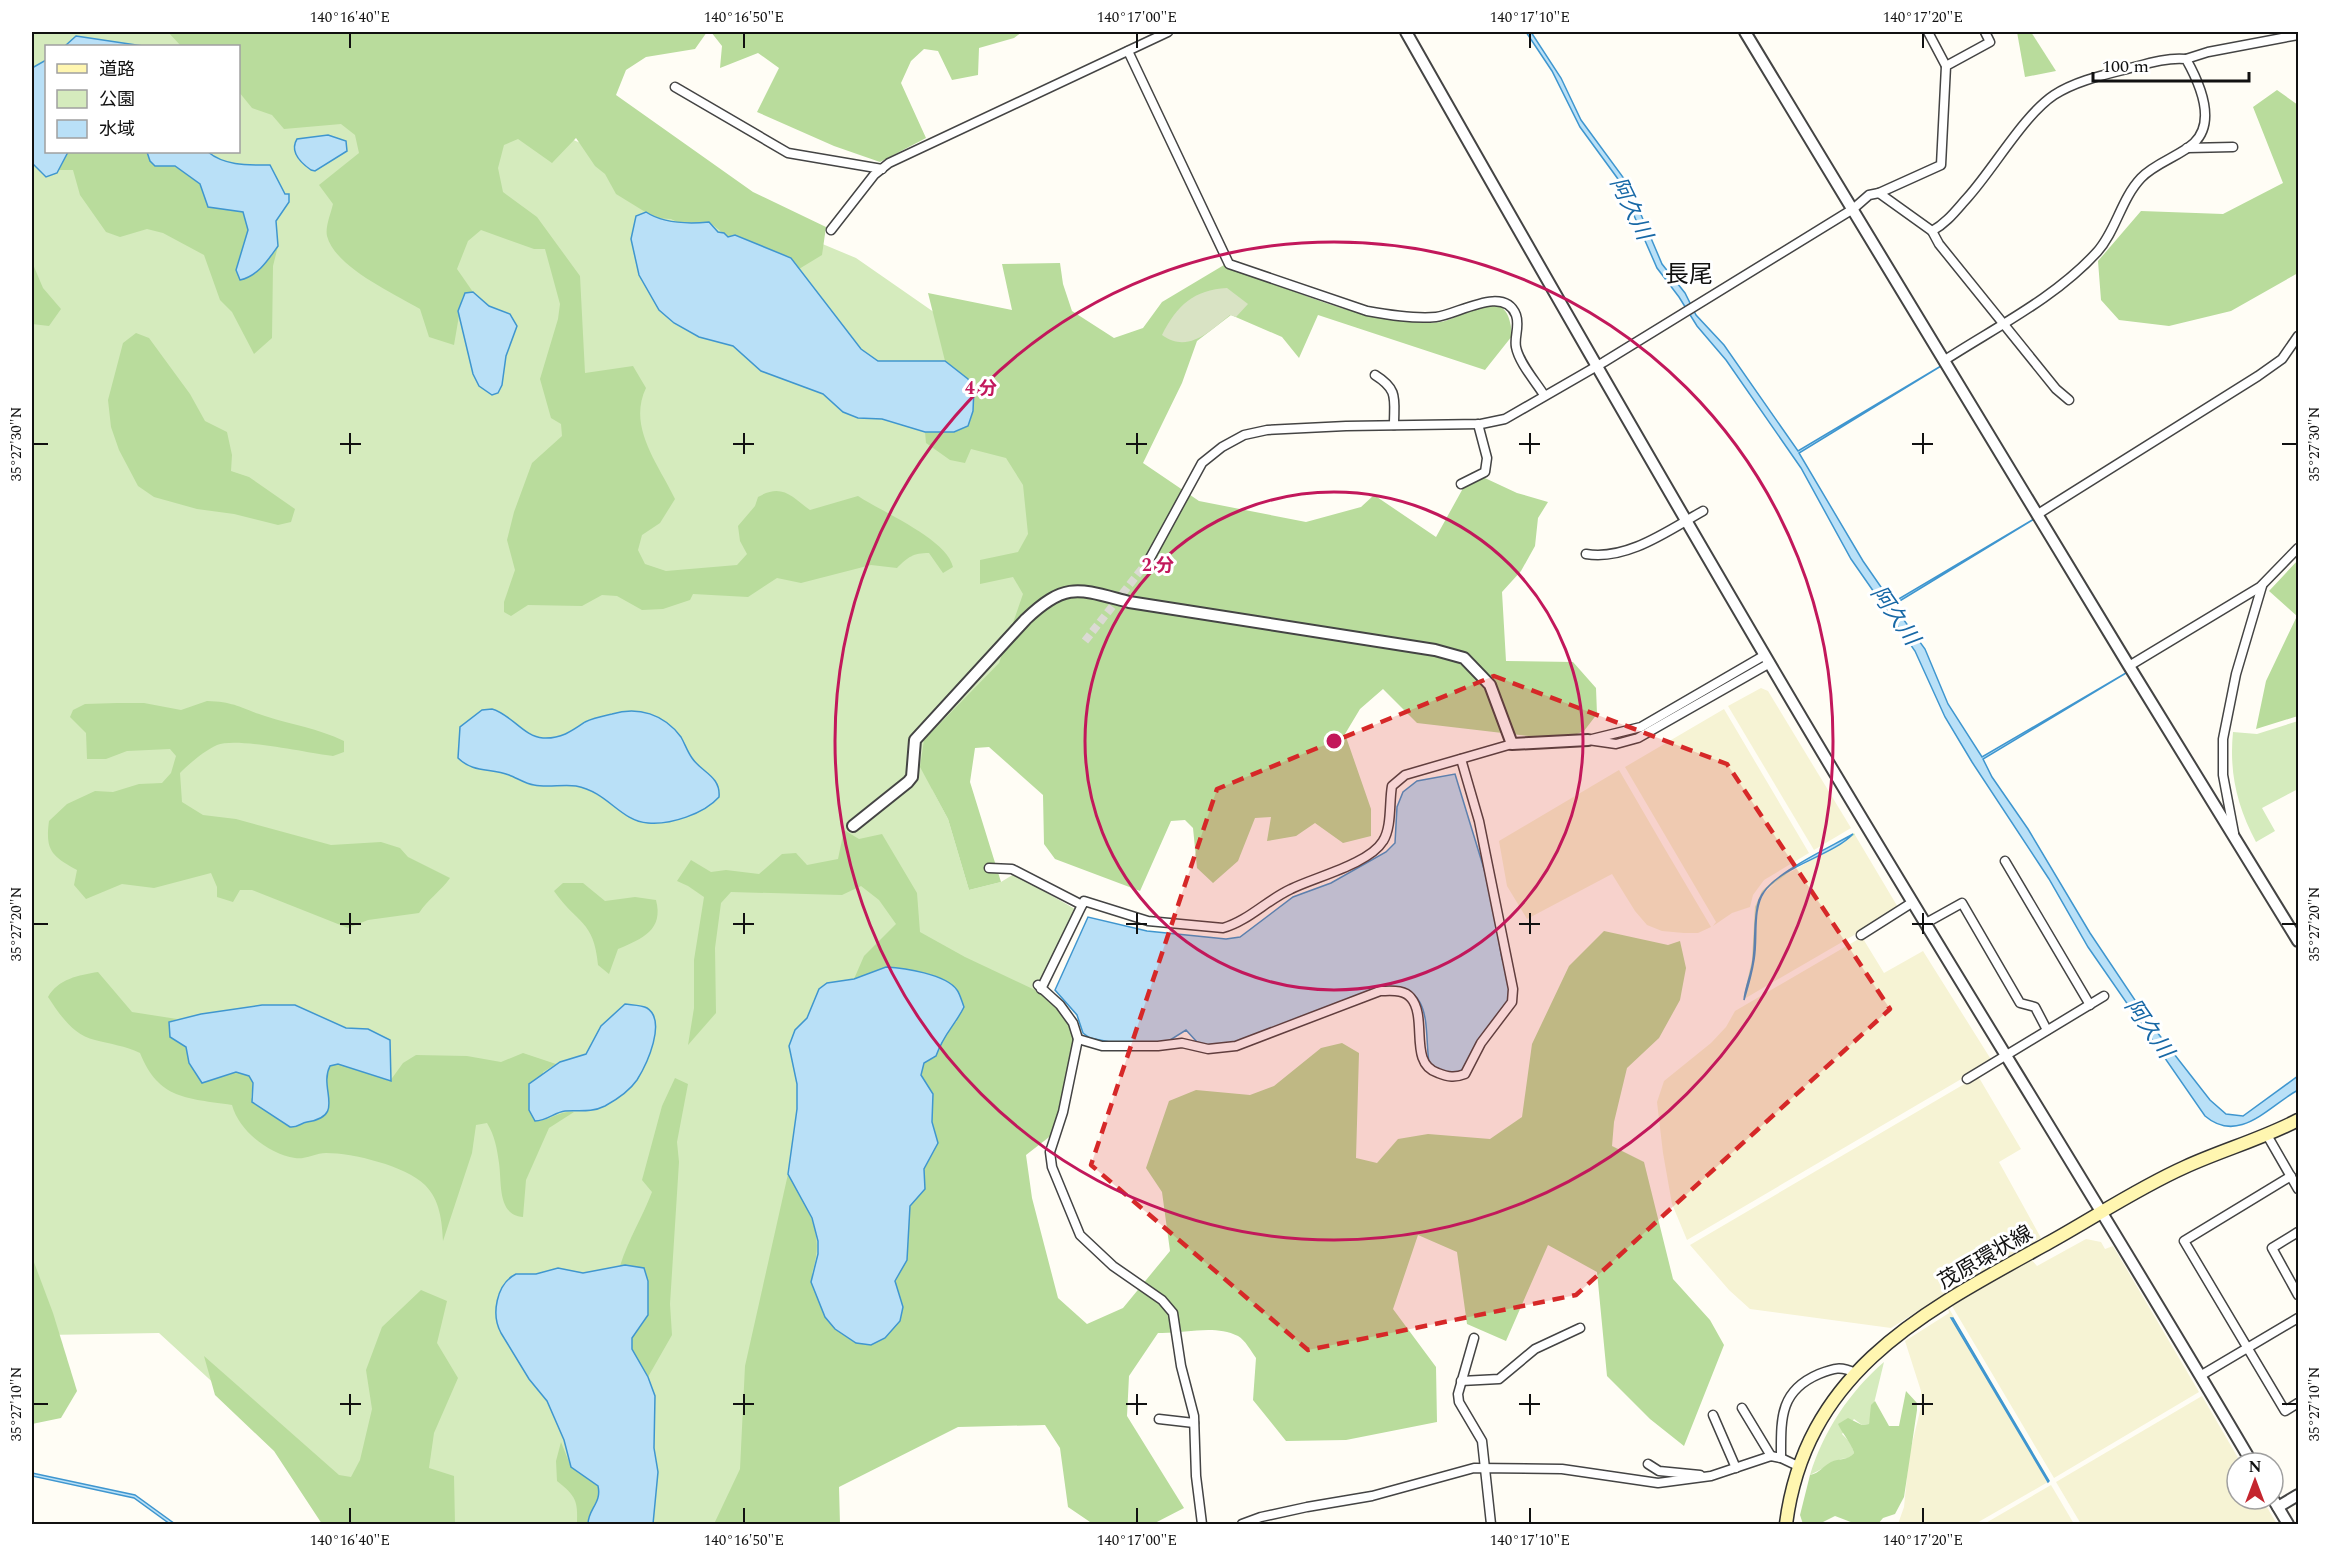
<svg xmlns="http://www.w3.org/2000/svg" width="2330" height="1556" font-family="Spectral,'Noto Sans JP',serif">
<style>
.farmland{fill:#f6f3d4}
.green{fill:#d5ebbd;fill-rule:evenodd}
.forest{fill:#b9dc9c}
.cemetery{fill:#d9e3c4}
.water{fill:#b9e0f7;stroke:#3f96cf;stroke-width:1.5}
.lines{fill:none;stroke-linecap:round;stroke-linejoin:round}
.minor-tunnel{stroke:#dbdad3;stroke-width:8;stroke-dasharray:8 4;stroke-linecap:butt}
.minor-casing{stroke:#444;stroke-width:11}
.tertiary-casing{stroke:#444;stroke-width:14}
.secondary-casing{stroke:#333;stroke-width:15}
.minor{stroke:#fff;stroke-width:8}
.tertiary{stroke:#fff;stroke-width:10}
.secondary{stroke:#fff6b0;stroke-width:12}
.marked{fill:#d62828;fill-opacity:0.2;stroke:#d62828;stroke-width:4.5;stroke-dasharray:12 8;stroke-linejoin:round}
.ticks{fill:none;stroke:#111;stroke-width:2}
.ring{fill:none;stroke:#c2185b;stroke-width:3}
.labels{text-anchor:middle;stroke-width:6;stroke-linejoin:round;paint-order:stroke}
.street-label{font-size:21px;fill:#111;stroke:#fff}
.water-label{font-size:22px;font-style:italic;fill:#1768a6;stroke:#fff}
.quarter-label{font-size:24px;fill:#111;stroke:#fff}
.centre{fill:#c2185b;stroke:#fff;stroke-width:3}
.ring-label{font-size:18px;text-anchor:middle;font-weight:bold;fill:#c2185b;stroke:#fff;stroke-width:6;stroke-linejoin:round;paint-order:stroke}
.neatline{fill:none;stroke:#111;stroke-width:2}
.ticks-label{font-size:15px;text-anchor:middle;fill:#111}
</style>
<rect width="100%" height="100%" fill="#fffdf5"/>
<g class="farmland">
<polygon points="1761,688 1768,691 1851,828 1814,850 1728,706"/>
<polygon points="1724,709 1809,853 1764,880 1753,895 1750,907 1732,913 1713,926 1716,922 1625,767"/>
<polygon points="1619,770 1662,844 1711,927 1698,933 1684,933 1662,931 1647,925 1635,911 1612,874 1527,919 1507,886 1499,841"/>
<polygon points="1855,835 1899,909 1744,999 1754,959 1758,906 1764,893 1782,877"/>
<polygon points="1862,937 1884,973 1923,951 1992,1061 1687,1240 1672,1204 1663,1153 1657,1102 1664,1081 1711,1043 1726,1027 1735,1011"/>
<polygon points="1978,1076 2021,1149 1999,1162 2041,1238 1972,1277 1891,1328 1750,1309 1729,1290 1690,1245"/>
<polygon points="2086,1239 2101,1242 2105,1249 2113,1246 2199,1392 2054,1478 1952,1306 2031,1259 2037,1266"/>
<polygon points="1948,1307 1954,1317 1952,1319 2048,1482 1975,1524 1898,1524 1904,1507 1909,1456 1921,1407 1921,1391 1905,1341 1949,1313"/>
<polygon points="2202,1396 2241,1463 2237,1463 2237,1499 2262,1499 2277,1524 2081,1524 2056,1482"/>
<polygon points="2051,1485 2074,1524 1984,1524"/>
</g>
<g class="green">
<path d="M32,32h193l291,84 340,142 131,91 70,206 -125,234 16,30 21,71 32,-8 13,-8 61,35 -40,81 -132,317 -166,217h-350l-58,-35 -170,-156 -112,2 -15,-5zM46,46h192v106h-192z"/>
<path d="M2298,721v68l-36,19 13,23 -19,11c-19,-36 -27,-69 -23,-110l24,2z"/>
<polygon points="1854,833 1855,835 1799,865 1764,891 1757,906 1753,964 1743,1000 1752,960 1755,907 1762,891 1774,880"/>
<path d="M1884,1362l-15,62 -7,1 -8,-6 -12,15 9,9 3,10 -4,5 -9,1 -31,16c13,-43 40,-84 74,-113z"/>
</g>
<g class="forest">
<path d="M168,32h539l-12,17 -49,8 -20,13 -10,25 137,97 73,35 -4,28 -23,14 -8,-11 -56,-23 -7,2 -19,-15 -28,2 -10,-5 -16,-1 -39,-24 -11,-20 -10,-8 -19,-28 -24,25 -34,-24 -14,6 -6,23 5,24 34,25 43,59 5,97 48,-7 13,22c-19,39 13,77 29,111l-15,24 -18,12 -4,15 7,14 21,7 71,-6 10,-11 -7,-13 -2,-15 17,-20 3,-9c24,-14 33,-1 52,13l48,-14c24,16 89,43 95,71l-10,6 -14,-20c-16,0 -21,4 -32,15l-26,-3 -70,18 -24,-5 -29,19 -55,-3 -3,6 -27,9 -21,1 -25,-14 -15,-1 -20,11 -54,-1 -17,11 -7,-4v-10l11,-32 -8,-30 7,-28 18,-49 30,-27 -1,-12 -10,-6 -11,-39 18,-60 2,-15 -15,-55h-11l-53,-19 -13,11 -11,28 16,23 -8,1 -3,5 -8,47 -25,-8 -9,-28c-27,-16 -85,-42 -93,-73 -2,-9 4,-23 6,-32l-14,-19 40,-32 -4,-18 -14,-11 -57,5 -12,-14 -20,-7 -13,-16 -1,-46h-57z"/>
<polygon points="711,32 1022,32 1014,38 979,48 978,75 952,80 938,51 924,49 911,61 901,83 926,138 880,162 834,146 757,112 779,68 758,53 720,68 722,46"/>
<polygon points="2017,32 2031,32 2056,71 2025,77"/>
<polygon points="2277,90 2298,105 2298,273 2231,311 2169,326 2119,320 2101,300 2098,261 2141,211 2223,214 2283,183 2253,107"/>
<polygon points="68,152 147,152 150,161 155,166 175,166 200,184 208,207 243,212 248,230 243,248 265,264 278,246 273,266 272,338 254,354 232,312 220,300 204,255 163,233 147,229 120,237 106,232 80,195 73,170 59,170"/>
<polygon points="32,262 43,288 61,309 49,326 32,324"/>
<path d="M1060,263l3,21 9,27 42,27 29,-10 19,-26 62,-37c57,20 130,55 189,57 10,0 23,2 32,-1 31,-10 64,-37 67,15l-27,34 -167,-55 -19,43 -17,-21 -51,-22 -34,26 -15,42 -39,80 56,38 107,21 55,-15 13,-12 62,42 36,-65 45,21 31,9 -10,16 -3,28 -14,25 -19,21 4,69 67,1 23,26 1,26 -13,17 -21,9 -146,-17 -34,-34 -23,20 -15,25 26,75v27l-28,7 -28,-20 -19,13 -29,5 4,-24 -16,1 -17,43 -25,22 -16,-15 -4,-40 -8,-8 -14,1 -31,70 -85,-32 -11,-15 -1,-49 -54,-48 -14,1 -5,34 31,100 -32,8 -21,-71 -28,-52 4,-27 75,-77 24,-69 -10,-17 -33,7v-24l38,-8 10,-18 -5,-49 -17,-27 -35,-9 -6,14 -15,-3 -24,-17 -1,-11h29l14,-6v-47l-23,-18 -17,-68 84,17 -10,-46z"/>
<polygon points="136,333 149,338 190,394 205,421 227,432 232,455 231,471 249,477 295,509 291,522 278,525 234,514 197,509 154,497 138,486 119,450 111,427 108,400 123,343"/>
<polygon points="2298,560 2298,716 2256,729 2266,681 2297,616 2269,591"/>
<path d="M207,701c29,1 33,7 58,15 28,9 52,12 79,25v11l-11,4c-25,-3 -96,-19 -116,-11 -13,6 -27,18 -37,28l2,29 21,13 33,4 95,26 50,-3 19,6 8,9 42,21c-9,13 -22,21 -31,35l-51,7 -20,8 -96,-38h-12l-7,12 -16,-5v-10l-6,-14 -57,15 -32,-4 -36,15 -12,-14 3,-15c-25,-14 -32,-19 -28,-49l18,-17 28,-13 18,1 26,-8 23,-1 9,-10 5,-17 -6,-7 -43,2 -21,8h-19l-1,-26 -16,-16 3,-7 12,-6 32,-1h27l37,7z"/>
<path d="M844,830l15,9 23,-5 35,59 3,39 45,25 70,33 14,10 23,26 3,14 -11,56 -11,38 -27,21 6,43 26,100 29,26 36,-16 47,-57 -8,-59 -16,-24 23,-67 27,-11 54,5 24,-9 47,-38 21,-5 17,10 -3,105 21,5 21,-24 30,-5 62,5 32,-22 10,-73 37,-78 35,-35 64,14 12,-4 6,27 -6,32 -21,38 -32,30 -13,54 -2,24 32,16 29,117 37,41 14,25 -40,101 -34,-27 -43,-43 -10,-104 -49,-27 -42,96 -39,-17 -10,-72 -39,-17 -25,74 43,58 1,55 -91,18 -60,1 -33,-41 3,-42c-5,-7 -11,-18 -18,-22 -25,-12 -53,-2 -80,-3l-29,43 -2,40 57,92 -31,16h-60l-25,-17 -8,-59 -15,-23 -87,2 -119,60 1,37h-126l26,-55 5,-103 43,-192c19,36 38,57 24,99l23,56 21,14 47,-36 -8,-26 12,-21 3,-54 15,-17 -1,-19 14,-27 -6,-21 1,-28 -12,-19 3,-12 12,-7 8,-22 13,-13 -71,-54 -32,12 10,-23 32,-32 -17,-24 -18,-14 -19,9 -111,-3 -10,11 -6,45 1,65 -28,32 6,-37v-48l10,-63 -16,-11 -11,-5 14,-21 20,12 15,-2 33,4 23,-20 14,-1 11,12 31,-6z"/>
<path d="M563,883h20l22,18 30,-4 21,3c8,30 -14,39 -38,49l-9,25 -11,-9c-4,-45 -21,-41 -44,-74z"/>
<path d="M98,972l34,40 45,7 -8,3 8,19 9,6 3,16 13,19 34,-10 13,4 4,7 -2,15 45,29 11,-5 23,-56 8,-2 52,17 13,-18 13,-8 51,1 34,6 22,-9 33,11 -13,8 -7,49c15,0 23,-11 38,-9l-25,16 -23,52 -3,37c-26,-2 -21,-34 -24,-54 -2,-14 -4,-27 -12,-40l-11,2 -4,28 -29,88c-1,-20 -3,-41 -18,-56 -19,-19 -72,-32 -99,-32 -10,0 -22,7 -31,5 -26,-4 -56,-27 -63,-53 -45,-7 -73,-5 -92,-52 -15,-7 -29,-9 -45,-13 -22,-5 -35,-25 -47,-43 10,-18 31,-22 50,-25z"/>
<path d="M675,1078l13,6 -11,58 2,20 -9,142 2,31 -24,42 -16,-28v-11l16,-23v-34l-23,-16 -5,1c8,-26 22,-48 32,-74l-10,-12 20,-74z"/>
<polygon points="32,1257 53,1313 77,1391 61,1418 32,1424"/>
<polygon points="421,1290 447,1301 437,1343 458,1378 434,1433 429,1468 454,1476 455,1524 322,1524 274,1451 215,1395 204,1356 339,1475 351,1477 360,1460 372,1409 366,1370 382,1327"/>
<path d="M1906,1391l11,12v7l-13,87 -9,17 -12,4 -5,6h-22l-21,-8 -16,8h-16l-3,-9 10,-40c10,-2 13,-9 21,-13 8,-4 17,-1 23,-9 -3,-11 -11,-18 -16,-29l10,-6 14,7 7,-1 2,-19 4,-4 14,25h10z"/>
<path d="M561,1442l10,25 27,19c4,17 -10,23 -10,38h-11c1,-23 -1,-28 -20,-43l-1,-20z"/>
</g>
<path class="cemetery" d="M1227,288l21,16 -12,13 -6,-2c-20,16 -42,39 -68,20 15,-30 32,-45 65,-47z"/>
<g class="water">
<path d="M1526,32h5l30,46 20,42 47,64 34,80 23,29 11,22 28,30 74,106 143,-85 -142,87 64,108 29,42 142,-84 -141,86 32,44 23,55 34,53 144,-84 -143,86 9,18 36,52 62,104 63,94 57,73 16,14 17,2 55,-40v14c-29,16 -59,55 -93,26l-117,-169 -39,-68 -77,-117 -27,-45 -30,-66 -64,-92 -50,-91 -75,-108 -29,-34 -18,-29 -22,-29 -39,-89 -38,-52 -28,-56z"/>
<polygon points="76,36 143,46 65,46"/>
<polygon points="46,60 46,152 68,152 57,173 46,177 32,163 32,68"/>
<path d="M328,135l18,6 1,10 -32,20 -4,-1c-10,-7 -22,-18 -14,-31z"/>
<path d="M147,152h61c17,14 40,13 62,13l15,29h4v8l-13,19 2,25c-10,14 -20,30 -38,34l-4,-10 12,-40 -5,-18 -35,-5 -8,-23 -25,-18h-20l-5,-5z"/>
<path d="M646,212c18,12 42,12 63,10l9,10 6,1 4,4 7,-2 56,23 70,91 17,12h67l23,18 6,9 -1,23 -5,15 -14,6h-29l-43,-13 -24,-1 -15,-6 -20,-18 -62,-23 -28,-25 -34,-9 -25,-14 -15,-13 -20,-35 -8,-36 5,-23z"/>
<polygon points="473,292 489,306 510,314 517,326 506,356 502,385 498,393 492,395 479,386 473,374 458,311 465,293"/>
<path d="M492,709c19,5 32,28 51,29 18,1 29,-7 42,-16 8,-4 18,-6 27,-8 26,-8 52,0 69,23 4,7 6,14 11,21 9,14 29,18 27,39 -15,17 -49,28 -71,26 -28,-2 -40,-31 -72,-37 -14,-2 -28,2 -42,-1 -8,-1 -17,-7 -25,-10 -19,-7 -36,-2 -51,-17l2,-31 22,-17z"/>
<path d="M1455,774l36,118 11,67 8,12 2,31 -45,63 -9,8h-16l-13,-10c-5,-36 5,-79 -46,-76l-164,61 -22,-6 -11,-12 -19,12 -52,1 -25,-5 -7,-5 -6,-18 -22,-25 33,-73 59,14 79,8 14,-2 53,-40 38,-14 55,-31 9,-9 2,-36 6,-15 14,-11z"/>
<path d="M1853,834c-21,22 -70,31 -89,58 -12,18 -6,46 -10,68 -2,13 -6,27 -10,40 1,-13 8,-27 9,-40 3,-19 0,-42 6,-60 9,-25 70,-52 94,-66z"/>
<path d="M886,967c18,1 60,7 71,23 3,4 5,12 7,17 -10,20 -20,26 -28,49l-12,7 -3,12 12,19 -1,28 6,21 -14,26 1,20 -15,17 -3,54 -12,21 8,26 -3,14 -15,17 -14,7 -15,-2 -21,-14 -10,-12 -14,-35 7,-28v-13l-6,-23 -24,-44 9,-65v-25l-8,-38 6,-16 12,-12 12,-29 8,-6 27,-4z"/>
<path d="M625,1004c7,1 17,1 22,4 20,13 0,56 -10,72 -7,10 -21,20 -32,26 -14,7 -26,4 -40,5 -10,1 -18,10 -30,10l-6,-11v-26l31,-22 26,-8 15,-28z"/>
<path d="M262,1005h33l51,23 22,1 22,11 1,41 -53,-17 -8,2c-12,23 17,50 -23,56 -6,1 -10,6 -17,5l-38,-25 1,-19 -4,-7 -13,-4 -34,11 -13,-20 -3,-16 -16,-10 -1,-15 32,-8z"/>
<path d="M625,1265l19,3 4,13v34l-16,23v11l16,28 7,19 -1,52 4,24 -5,52h-65c0,-15 14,-21 10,-38l-27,-19 -7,-27 -17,-39 -18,-22 -28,-46c-10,-18 -5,-49 15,-59h20l22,-6 25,5z"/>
<polygon points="1951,1318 1953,1318 2049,1481 2048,1482"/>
<polygon points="32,1473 135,1495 175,1524 170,1524 134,1498 32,1476"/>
</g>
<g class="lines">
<polyline class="minor-tunnel" points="1085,641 1149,560"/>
<g class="minor-casing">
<g id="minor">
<polyline points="1928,32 1946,66"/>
<path d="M1128,51l101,213 138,47c22,4 46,8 69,6 21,-2 68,-33 80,-2 4,11 -2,22 0,32 3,16 20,35 28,48"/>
<polyline points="2186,59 2208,52 2298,35"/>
<polyline points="675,87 788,153 882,169"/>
<polyline points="2187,148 2233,147"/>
<polyline points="1879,193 1941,165 1946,66 1990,42 1985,32"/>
<polyline points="831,230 874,175 889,163 1168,32"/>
<polyline points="1932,231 1939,244 2056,389 2069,400"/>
<path d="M1375,375c24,15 19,24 19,50"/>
<polyline points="1461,484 1485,472 1487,458 1478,424"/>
<polyline points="2038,514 2258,376 2282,359 2298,336"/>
<path d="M1586,554c41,7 83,-24 117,-43"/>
<path d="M1149,560l53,-97 20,-16 22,-12 23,-5 79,-4 135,-2 24,-5 99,-57 249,-153 16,-14 10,-2 53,38c15,-8 25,-22 36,-34 26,-29 56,-82 86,-102 20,-13 45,-19 69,-25 20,-5 42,-13 63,-11 13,23 31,62 8,84 -14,13 -39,20 -53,35 -20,21 -25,53 -44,74 -42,46 -101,75 -152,108"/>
<polyline points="2129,666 2260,587 2298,548"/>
<polyline points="1592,739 1641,727 1765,655"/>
<polyline points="1588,740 1616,744 1638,738 1770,663"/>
<polyline points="2234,833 2223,775 2223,739 2236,674 2262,586"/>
<polyline points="2005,861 2090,1005"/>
<polyline points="989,868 1012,869 1082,905"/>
<polyline points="1926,923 1962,903 2020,1003 2035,1007 2047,1030"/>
<polyline points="1861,935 1913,902"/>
<polyline points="1038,985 1060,1005 1073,1023 1078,1039 1063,1112 1050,1152 1052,1167 1080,1235 1113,1266 1162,1300 1173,1313 1181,1366 1194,1416 1196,1476 1202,1524"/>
<path d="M1041,989l43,-88 64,20 75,7c25,-7 44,-28 68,-39 24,-12 78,-25 92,-48 9,-14 6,-39 9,-55l13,-11 107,-31"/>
<path d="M1078,1039l24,7h56l24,-3 26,6 28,-3 144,-55c11,0 24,-2 31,7 17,20 -3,66 27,75 10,4 17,5 27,1l16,-31 31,-41 1,-13 -34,-168 -18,-62"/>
<polyline points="1967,1079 2104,996"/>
<polyline points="2267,1135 2298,1189"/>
<polyline points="2291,1176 2184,1241 2285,1411 2298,1403"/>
<polyline points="2298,1232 2272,1248 2298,1295"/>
<polyline points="1474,1338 1458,1394 1459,1402 1482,1441 1491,1524"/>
<polyline points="2200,1376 2298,1318"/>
<polyline points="1461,1381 1499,1379 1535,1349 1580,1328"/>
<polyline points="1742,1408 1771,1456"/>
<polyline points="1713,1415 1736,1468"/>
<polyline points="1159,1419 1194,1423"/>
<path d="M1781,1458c0,-39 -2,-67 38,-84 15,-6 22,-8 36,-1"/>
<polyline points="1648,1464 1659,1471 1700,1475"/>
<polyline points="1242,1524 1261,1517 1307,1507 1372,1496 1474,1468 1562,1469 1658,1483 1711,1476 1771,1456 1781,1458 1800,1467"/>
</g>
</g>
<g class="tertiary-casing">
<g id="tertiary">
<path d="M1406,32c122,215 245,430 371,644 155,264 320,523 475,787"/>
<polyline points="1745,32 2129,666 2298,941"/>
<path d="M853,826l55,-44 4,-5 3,-37 111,-121c40,-38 53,-30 103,-17l306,48 29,8 26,27 22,59 76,-4"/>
<polyline points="2273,1499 2288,1524"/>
<polyline points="2278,1507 2298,1495"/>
</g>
</g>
<g class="secondary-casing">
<path id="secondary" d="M1786,1524c20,-155 141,-214 264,-282 45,-25 88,-54 135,-75 37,-17 77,-28 113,-47"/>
</g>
<use href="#minor" class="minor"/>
<use href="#tertiary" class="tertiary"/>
<use href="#secondary" class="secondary"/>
</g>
<path class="marked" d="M1494,676l233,88 163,245 -314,286 -268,55 -217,-185 126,-376z"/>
<path class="ticks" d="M350,33v15M744,33v15M1137,33v15M1530,33v15M1923,33v15M350,433v21M744,433v21M1137,433v21M1530,433v21M1923,433v21M33,444h15M340,444h21M733,444h21M1126,444h21M1519,444h21M1912,444h21M2282,444h15M350,913v21M744,913v21M1137,913v21M1530,913v21M1923,913v21M33,924h15M340,924h21M733,924h21M1126,924h21M1519,924h21M1912,924h21M2282,924h15M350,1394v21M744,1394v21M1137,1394v21M1530,1394v21M1923,1394v21M33,1404h15M340,1404h21M733,1404h21M1126,1404h21M1519,1404h21M1912,1404h21M2282,1404h15M350,1508v15M744,1508v15M1137,1508v15M1530,1508v15M1923,1508v15"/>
<g class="ring">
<circle cx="1334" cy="741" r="249"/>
<circle cx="1334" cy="741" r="499"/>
</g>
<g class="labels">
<g class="street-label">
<text transform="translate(1985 1257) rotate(-30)" y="7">茂原環状線</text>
</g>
<g class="water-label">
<text transform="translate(1632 208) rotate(64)" y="8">阿久川</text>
<text transform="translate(1896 615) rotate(55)" y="8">阿久川</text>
<text transform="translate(2150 1028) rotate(55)" y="8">阿久川</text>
</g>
<g class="quarter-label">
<text x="1689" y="282">長尾</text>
</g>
</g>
<circle cx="1334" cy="741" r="9" class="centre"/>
<g class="ring-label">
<text x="981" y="394">4 分</text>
<text x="1158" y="571">2 分</text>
</g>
<rect width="2330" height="1556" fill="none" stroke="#ffffff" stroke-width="66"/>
<rect x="45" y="45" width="195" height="108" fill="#ffffff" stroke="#a0a0a0" stroke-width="1.5"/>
<rect x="57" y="64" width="30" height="9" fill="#fff6b0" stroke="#a0a0a0" stroke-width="1.5"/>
<text x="99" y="75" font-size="18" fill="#111111">道路</text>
<rect x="57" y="90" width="30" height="18" fill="#d5ebbd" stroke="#a0a0a0" stroke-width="1.5"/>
<text x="99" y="105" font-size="18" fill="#111111">公園</text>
<rect x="57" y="120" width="30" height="18" fill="#b9e0f7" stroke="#a0a0a0" stroke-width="1.5"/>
<text x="99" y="135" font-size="18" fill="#111111">水域</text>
<g transform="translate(2255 1481)"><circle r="28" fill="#ffffff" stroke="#a0a0a0" stroke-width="1.5"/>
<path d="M0-4.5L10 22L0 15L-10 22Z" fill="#c4262e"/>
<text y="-9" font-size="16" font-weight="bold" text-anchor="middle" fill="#111111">N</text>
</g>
<path d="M2093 72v9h156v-9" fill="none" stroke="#111111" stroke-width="3"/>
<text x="2102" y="72" font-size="18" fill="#111111" stroke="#ffffff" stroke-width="4.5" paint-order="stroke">100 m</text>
<rect x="33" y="33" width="2264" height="1490" class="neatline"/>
<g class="ticks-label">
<text x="350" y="22">140°16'40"E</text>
<text x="744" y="22">140°16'50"E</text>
<text x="1137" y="22">140°17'00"E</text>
<text x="1530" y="22">140°17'10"E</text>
<text x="1923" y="22">140°17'20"E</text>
<text transform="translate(16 444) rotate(-90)" y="5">35°27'30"N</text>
<text transform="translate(2314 444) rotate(-90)" y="5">35°27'30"N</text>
<text transform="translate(16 924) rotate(-90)" y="5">35°27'20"N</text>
<text transform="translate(2314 924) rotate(-90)" y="5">35°27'20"N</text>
<text transform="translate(16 1404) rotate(-90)" y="5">35°27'10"N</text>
<text transform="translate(2314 1404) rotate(-90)" y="5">35°27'10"N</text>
<text x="350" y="1545">140°16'40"E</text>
<text x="744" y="1545">140°16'50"E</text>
<text x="1137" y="1545">140°17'00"E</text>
<text x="1530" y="1545">140°17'10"E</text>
<text x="1923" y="1545">140°17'20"E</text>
</g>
</svg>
